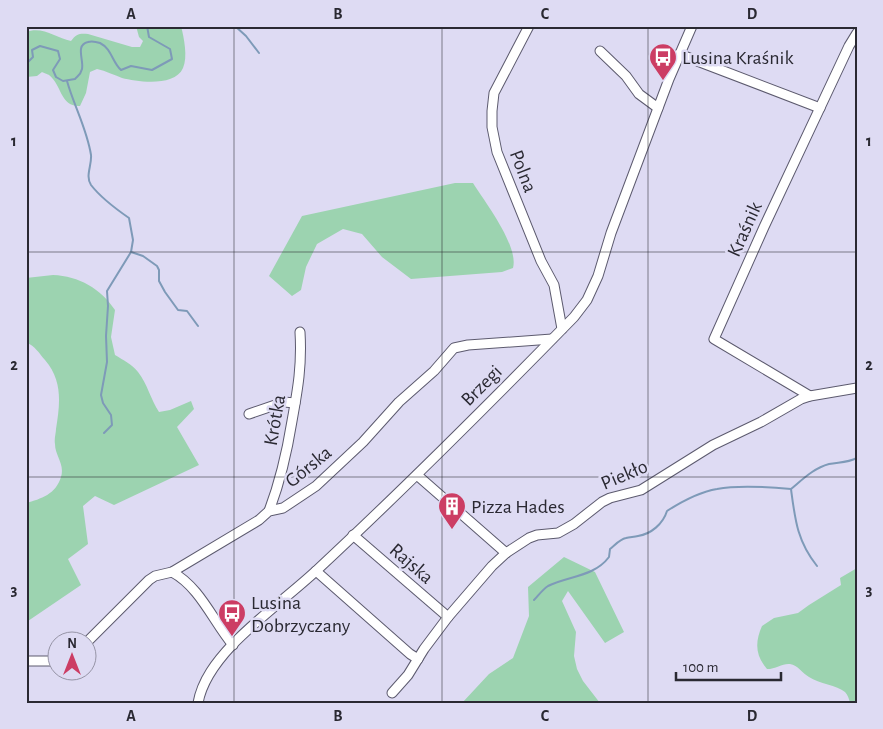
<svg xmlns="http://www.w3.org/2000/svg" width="883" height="729" font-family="'Alegreya Sans',sans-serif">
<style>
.green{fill:#9cd3b0}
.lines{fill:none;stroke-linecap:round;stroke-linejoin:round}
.stream{stroke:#7e9ab8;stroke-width:2}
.minor-casing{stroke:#5c5a6e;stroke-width:11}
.minor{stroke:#fff;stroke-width:9}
.grid{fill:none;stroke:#2a2932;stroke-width:1;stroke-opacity:0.55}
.labels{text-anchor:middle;stroke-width:5;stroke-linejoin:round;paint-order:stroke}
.poi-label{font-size:20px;fill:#2a2932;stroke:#dedbf3;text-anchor:start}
.street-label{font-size:20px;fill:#2a2932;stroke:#dedbf3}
.neatline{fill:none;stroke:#2a2932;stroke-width:2}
.grid-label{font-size:16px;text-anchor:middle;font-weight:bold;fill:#2a2932}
</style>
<rect width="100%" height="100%" fill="#dedbf3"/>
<g class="green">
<path d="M136,26h45c3,12 7,31 2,42 -8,19 -45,14 -61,10 -8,-3 -16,-7 -25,-9l-7,3 -4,21 -6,13c-20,1 -18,-21 -31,-31 0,0 -7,-3 -7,-3l-5,4 -11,1v-45c17,-6 30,6 45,9 5,-7 9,-8 17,-7l44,13h8l3,-6 -4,-4z"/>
<path d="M455,183h18c12,19 46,63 40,85l-11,4 -91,7 -29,-22 -20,-23 -19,-5 -26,15 -11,23 -5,23 -9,6 -23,-20 33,-60z"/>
<path d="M53,275c26,1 48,14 62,35l-4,27 4,18c8,5 17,9 23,17 9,11 13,28 21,40l11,-2 21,-9 3,8 -17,18 22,38 -85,40 -19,-9 -12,10 5,38 -20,15 13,26 -53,36 -2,-1v-117c15,-4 30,-9 35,-26 4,-13 -6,-21 -6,-33 -1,-5 1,-11 1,-15 4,-25 7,-48 -11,-69 -7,-8 -9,-13 -19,-18v-64z"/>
<polygon points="564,557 595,572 624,632 605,643 568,591 562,601 576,632 574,656 577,669 583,681 600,703 462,703 489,674 513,658 529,616 528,587"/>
<path d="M857,568v135h-7c-1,-4 -2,-8 -5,-11 -8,-7 -26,-8 -36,-15 -7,-4 -11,-12 -19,-13 -7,-1 -14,5 -23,5 -12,-14 -12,-27 -5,-43l12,-8 24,-5 11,-8 32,-20 -1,-7z"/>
</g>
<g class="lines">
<g class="stream">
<polyline points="235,26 246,36 259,53"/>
<path d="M26,64l7,-7 -1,-7 8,-4 18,5 2,8 -7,11 3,7 7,4 12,-2c4,-4 6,-5 7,-10 2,-9 -7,-24 6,-27 3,-1 9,0 12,1 12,6 12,19 21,27l10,-4 21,4 20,-11 -2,-10 -21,-12 -2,-11"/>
<path d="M67,81c7,25 20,48 24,74 1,10 -6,21 0,30 10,13 25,24 38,33l4,22 -2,12 -24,39 1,15 -2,30 1,26 -6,33 2,8 8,12 1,10 -8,8"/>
<polyline points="131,252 143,256 157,266 159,270 159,281 165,292 178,310 187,311 198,326"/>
<path d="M791,489c4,30 6,52 26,77"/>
<path d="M534,600c5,-5 8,-10 14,-14 20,-10 46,-9 61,-29l1,-8c5,-4 10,-10 16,-11 4,-1 8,-1 12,-2 13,-2 25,-12 29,-25 14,-9 32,-19 50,-22 21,-4 52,-2 74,0 12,-10 23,-21 38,-25 10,-2 18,-1 28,-6"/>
</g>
<g class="minor-casing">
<g id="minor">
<polyline points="529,26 494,93 492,111 492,127 497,152 541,261 554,285 562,329"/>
<polyline points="600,51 626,76 639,94 658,108"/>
<polyline points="679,54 820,108"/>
<polyline points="810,396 714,339 764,227 849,46 857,33"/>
<polyline points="249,414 284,402 295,403"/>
<polyline points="417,475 506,553"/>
<path d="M269,511c11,-29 18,-59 23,-90 6,-33 10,-56 8,-89"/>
<polyline points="353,535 448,617"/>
<polyline points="316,571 410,654 418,659"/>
<path d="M172,572c28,15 41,49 61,73"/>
<polyline points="87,642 149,580 155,576 172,572 259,520 269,511 283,508 316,486 363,442 399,402 434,371 454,348 468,345 552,339"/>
<polyline points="26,661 50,661 58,659"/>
<polyline points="392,693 408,675 424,649 448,617 492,566 506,553 529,538 537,535 558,533 574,524 602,502 610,498 641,490 713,445 761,422 801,399 810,396 857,388"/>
<path d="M198,703c4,-23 19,-42 34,-58 27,-28 58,-50 85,-75 88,-82 173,-167 257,-253l13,-17 11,-24 13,-43 58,-154 23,-53"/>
</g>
</g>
<use href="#minor" class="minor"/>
</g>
<path class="grid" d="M234,26v677M442,26v677M648,26v677M26,252h831M26,477h831"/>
<defs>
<g id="bus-pin" transform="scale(1.4375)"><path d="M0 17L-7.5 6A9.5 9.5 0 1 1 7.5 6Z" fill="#cc3d64" stroke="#dedbf3"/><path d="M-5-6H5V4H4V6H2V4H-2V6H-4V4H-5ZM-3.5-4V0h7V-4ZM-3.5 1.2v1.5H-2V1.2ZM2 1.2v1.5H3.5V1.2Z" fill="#fff"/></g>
<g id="building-pin" transform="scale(1.4375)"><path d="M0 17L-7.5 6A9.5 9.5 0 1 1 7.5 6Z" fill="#cc3d64" stroke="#dedbf3"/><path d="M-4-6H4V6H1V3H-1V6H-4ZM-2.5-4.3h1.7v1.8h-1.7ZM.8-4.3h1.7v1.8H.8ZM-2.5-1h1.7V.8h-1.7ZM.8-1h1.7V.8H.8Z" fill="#fff"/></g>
</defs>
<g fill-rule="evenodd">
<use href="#bus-pin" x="663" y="57"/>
<use href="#building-pin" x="452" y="506"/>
<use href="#bus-pin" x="232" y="613"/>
</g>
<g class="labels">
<g class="poi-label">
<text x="682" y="64">Lusina Kraśnik</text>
<text x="471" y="513">Pizza Hades</text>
<text x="251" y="609">Lusina<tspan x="251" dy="23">Dobrzyczany</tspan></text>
</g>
<g class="street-label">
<text transform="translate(524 171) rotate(69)" y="7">Polna</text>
<text transform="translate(744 229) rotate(-66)" y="7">Kraśnik</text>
<text transform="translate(481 385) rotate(-45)" y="7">Brzegi</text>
<text transform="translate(274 420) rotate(-80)" y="7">Krótka</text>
<text transform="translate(308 466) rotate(-39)" y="7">Górska</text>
<text transform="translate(624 474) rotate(-23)" y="7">Piekło</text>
<text transform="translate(412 563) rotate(41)" y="7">Rajska</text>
</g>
</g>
<rect width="883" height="729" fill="none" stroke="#dedbf3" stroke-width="55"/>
<g transform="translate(72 656)"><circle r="24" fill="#dedbf3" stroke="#9694a6"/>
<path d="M0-4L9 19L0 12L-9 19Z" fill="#cc3d64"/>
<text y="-8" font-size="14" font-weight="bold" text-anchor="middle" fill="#2a2932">N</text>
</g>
<path d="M676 672v8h105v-8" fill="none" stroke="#2a2932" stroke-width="2.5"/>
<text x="683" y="672" font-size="15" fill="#2a2932" stroke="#dedbf3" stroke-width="4" paint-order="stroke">100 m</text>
<rect x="28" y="28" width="828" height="674" class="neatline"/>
<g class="grid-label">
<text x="131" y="19">A</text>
<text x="338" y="19">B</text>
<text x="545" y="19">C</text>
<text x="752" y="19">D</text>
<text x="14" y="146">1</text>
<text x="869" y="146">1</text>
<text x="14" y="370">2</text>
<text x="869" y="370">2</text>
<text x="14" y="595">3</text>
<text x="869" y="595">3</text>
<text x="131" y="721">A</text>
<text x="338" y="721">B</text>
<text x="545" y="721">C</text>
<text x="752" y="721">D</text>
</g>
</svg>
